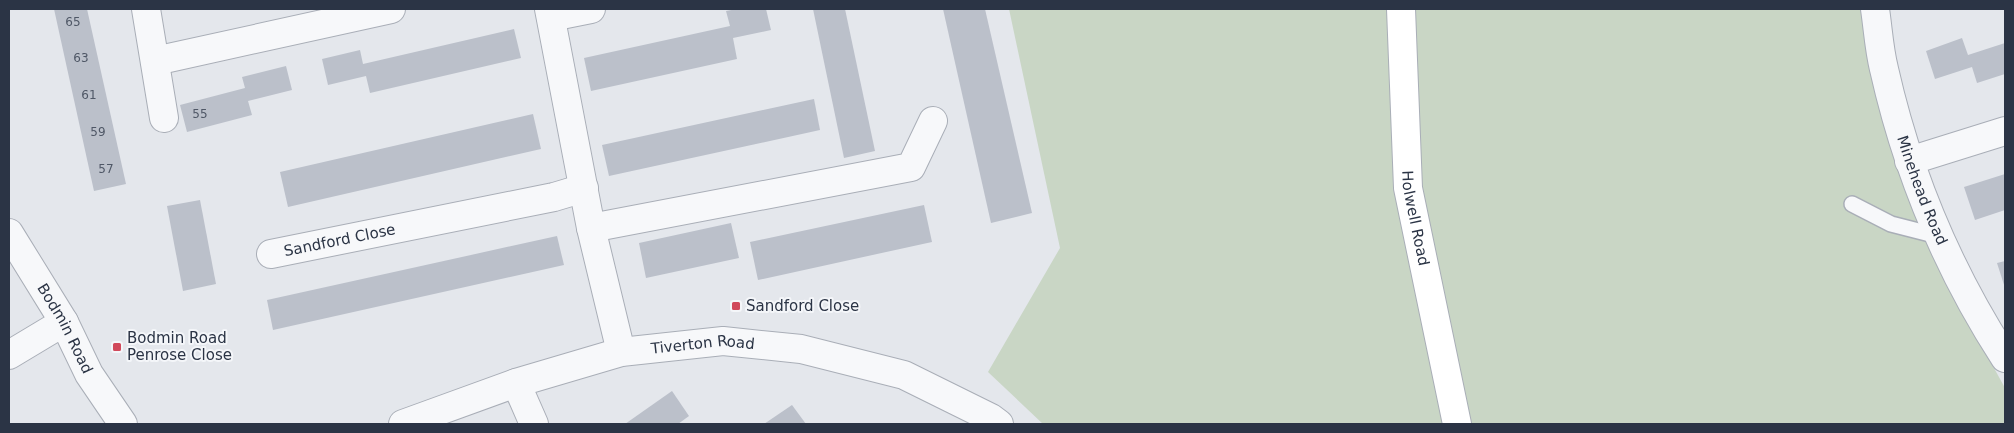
<svg xmlns="http://www.w3.org/2000/svg" width="2014" height="433" font-family="'DejaVu Sans',sans-serif">
<style>
.green{fill:#c9d6c5}
.building{fill:#bbc0ca}
.lines{fill:none;stroke-linecap:round;stroke-linejoin:round}
.lane-casing{stroke:#a9aeb7;stroke-width:18}
.street-casing{stroke:#a9aeb7;stroke-width:30}
.secondary-casing{stroke:#a9aeb7;stroke-width:30}
.lane{stroke:#f7f8fa;stroke-width:15}
.street{stroke:#f7f8fa;stroke-width:28}
.secondary{stroke:#fff;stroke-width:28}
.poi-dot{fill:#d1495b;stroke:#f4f6f9;stroke-width:2}
.labels{text-anchor:middle;stroke-width:4;stroke-linejoin:round;paint-order:stroke}
.number-label{font-size:12px;fill:#4f5766}
.street-label{font-size:15px;fill:#2b3445;stroke:#f4f6f9}
.poi-label{font-size:15px;fill:#2b3445;stroke:#f4f6f9;text-anchor:start}
</style>
<rect width="100%" height="100%" fill="#e4e7ec"/>
<polygon class="green" points="1009,9 1862,9 1876,87 1935,261 2005,388 2005,424 1043,424 988,372 1060,248"/>
<g class="building">
<polygon points="54,9 87,9 126,184 94,191"/>
<polygon points="737,9 766,9 771,30 733,38 737,59 591,91 584,58 730,26 726,11"/>
<polygon points="813,9 845,9 875,151 844,158"/>
<polygon points="943,9 985,9 1032,213 991,223"/>
<polygon points="514,29 521,58 370,93 366,76 328,85 322,59 360,50 363,64"/>
<polygon points="1962,38 1968,55 2005,43 2005,74 1977,83 1972,67 1935,79 1926,51"/>
<polygon points="286,66 292,90 248,101 252,115 187,132 180,105 245,88 242,77"/>
<polygon points="814,99 820,130 609,176 602,145"/>
<polygon points="533,114 541,149 288,207 280,172"/>
<polygon points="2005,174 2005,210 1975,220 1964,187"/>
<polygon points="200,200 216,284 183,291 167,206"/>
<polygon points="924,205 932,242 758,280 750,242"/>
<polygon points="731,223 739,258 646,278 639,243"/>
<polygon points="557,236 564,265 273,330 267,300"/>
<polygon points="2005,261 2005,288 1997,263"/>
<polygon points="672,391 689,416 678,424 625,424"/>
<polygon points="792,405 806,424 764,424"/>
</g>
<g class="lines">
<g class="lane-casing">
<polyline id="lane" points="1852,204 1891,224 1938,236"/>
</g>
<g class="street-casing">
<g id="street">
<polyline points="146,9 164,118"/>
<polyline points="549,9 591,228 621,352"/>
<path id="s1" d="M1875,9c3,20 4,40 9,60 23,102 64,201 121,289"/>
<polyline points="551,17 591,9"/>
<polyline points="155,61 391,9"/>
<polyline points="1909,161 2005,131"/>
<polyline points="591,228 911,167 933,121"/>
<path id="s2" d="M9,233l55,89 25,52 34,50"/>
<path id="s3" d="M271,254l283,-57 30,-9"/>
<polyline points="9,355 64,322"/>
<polyline points="516,383 534,424"/>
<path id="s4" d="M403,424l113,-41 105,-31 102,-11 78,8 103,26 87,43 8,6"/>
</g>
</g>
<g class="secondary-casing">
<g id="secondary">
<path id="s5" d="M1401,9l7,179 49,236"/>
</g>
</g>
<use href="#lane" class="lane"/>
<use href="#street" class="street"/>
<use href="#secondary" class="secondary"/>
</g>
<g class="poi-dot">
<rect x="731" y="301" width="10" height="10" rx="2.5"/>
<rect x="112" y="342" width="10" height="10" rx="2.5"/>
</g>
<g class="labels">
<g class="number-label">
<text x="73" y="26">65</text>
<text x="81" y="62">63</text>
<text x="89" y="99">61</text>
<text x="200" y="118">55</text>
<text x="98" y="136">59</text>
<text x="106" y="173">57</text>
</g>
<g class="street-label">
<text dy="5" stroke="none"><textPath href="#s1" startOffset="188">Minehead Road</textPath></text>
<text dy="5" stroke="none"><textPath href="#s5" startOffset="210">Holwell Road</textPath></text>
<text dy="5" stroke="none"><textPath href="#s3" startOffset="70">Sandford Close</textPath></text>
<text dy="5" stroke="none"><textPath href="#s2" startOffset="111">Bodmin Road</textPath></text>
<text dy="5" stroke="none"><textPath href="#s4" startOffset="312">Tiverton Road</textPath></text>
</g>
<g class="poi-label">
<text x="746" y="311">Sandford Close</text>
<text x="127" y="343">Bodmin Road<tspan x="127" dy="17">Penrose Close</tspan></text>
</g>
</g>
<rect width="2014" height="433" fill="none" stroke="#2b3445" stroke-width="20"/>
</svg>
